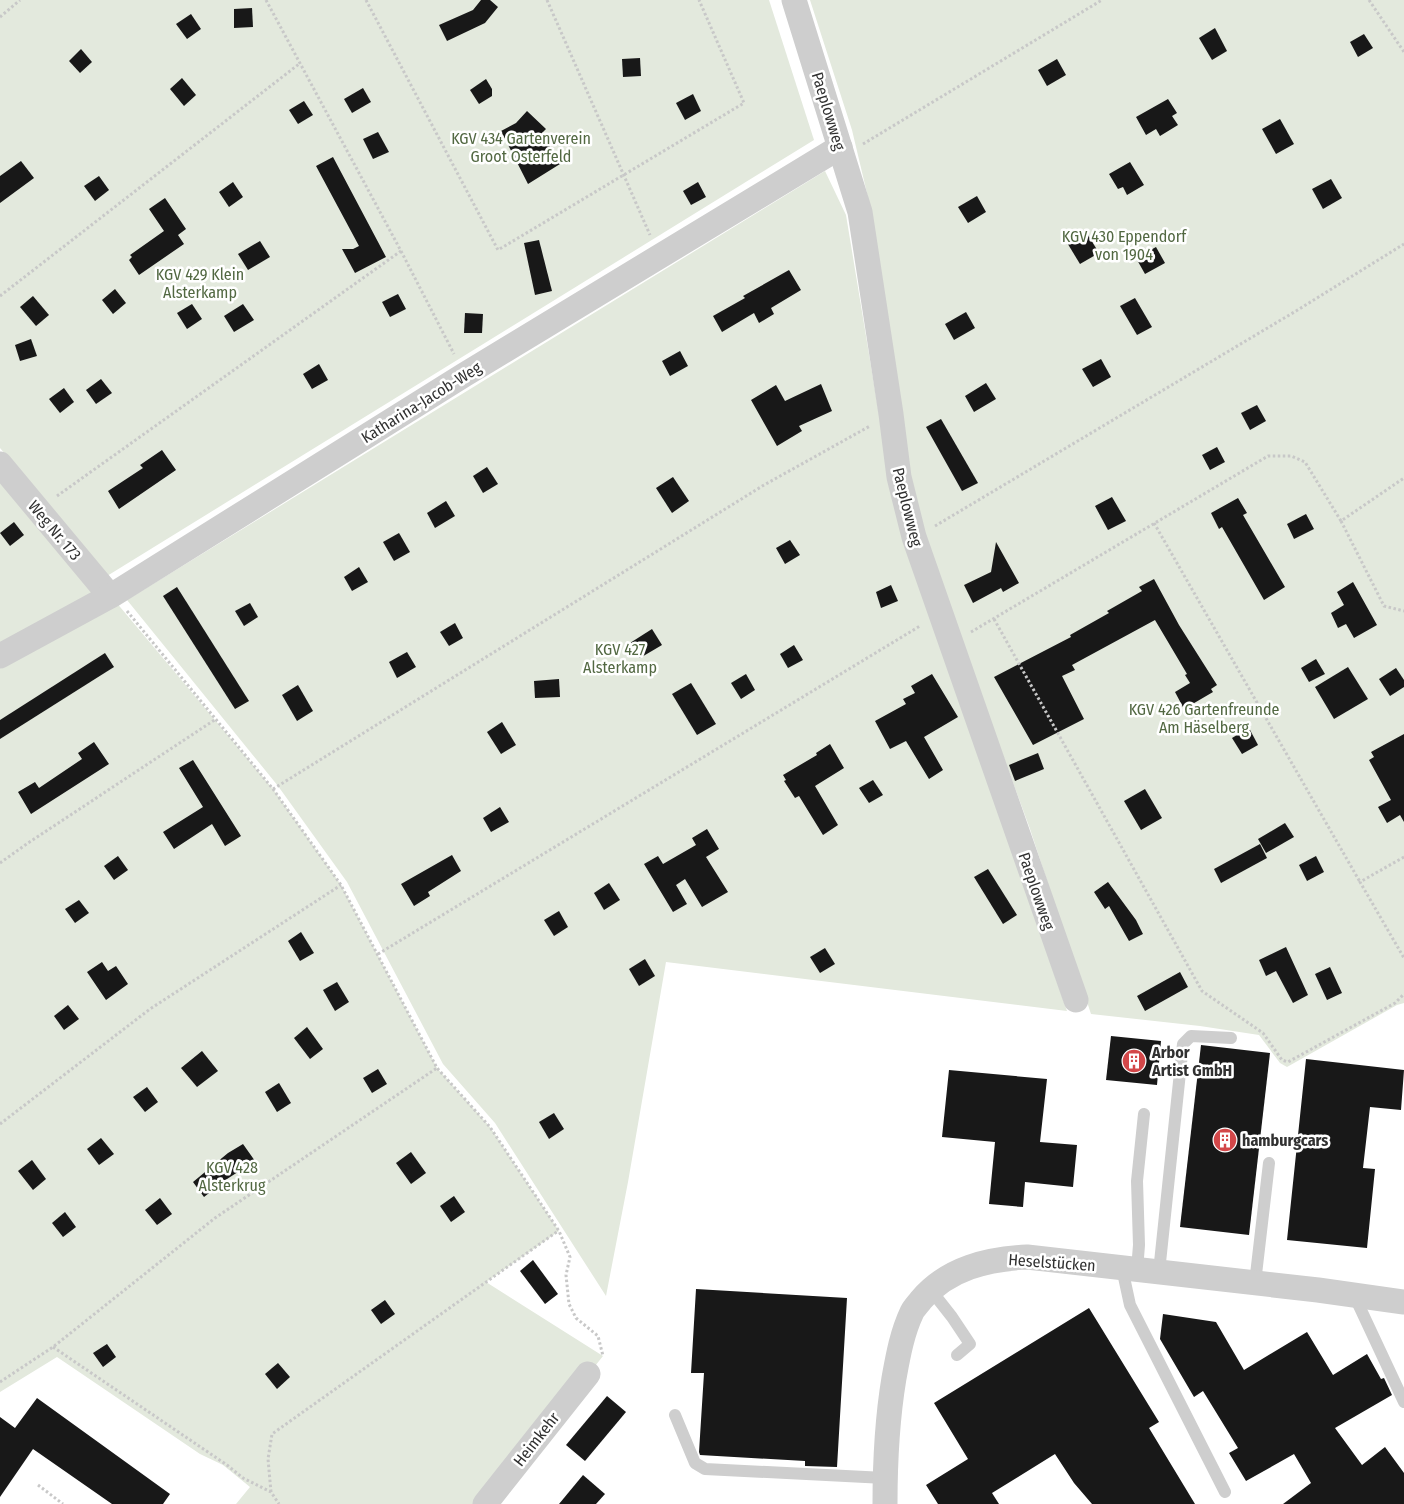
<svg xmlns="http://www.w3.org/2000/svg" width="1404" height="1504" font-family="'Fira Sans Condensed',sans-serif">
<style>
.green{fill:#e3e9dd}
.building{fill:#181818}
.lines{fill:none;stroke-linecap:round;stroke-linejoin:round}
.path{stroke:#c8c8c8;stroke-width:3;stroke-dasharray:2.5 2.5;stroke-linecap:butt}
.lane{stroke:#cecece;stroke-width:12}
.street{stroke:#cecece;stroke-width:25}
.labels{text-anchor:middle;stroke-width:5;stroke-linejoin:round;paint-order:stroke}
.street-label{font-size:16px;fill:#313131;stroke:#fff}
.park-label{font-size:16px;fill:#526842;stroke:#fff}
.poi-label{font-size:16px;font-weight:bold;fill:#313131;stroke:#fff;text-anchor:start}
</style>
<rect width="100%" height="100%" fill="#fff"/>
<g class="green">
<polygon points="0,0 769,0 814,140 107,576 0,448"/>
<polygon points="810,0 1404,0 1404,1003 1397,1005 1287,1067 1280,1063 1259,1035 1200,1026 1091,1014 1030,829 925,542 908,474 871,210 852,130"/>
<polygon points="825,171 846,215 890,481 905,542 1067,1011 666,962 628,1182 606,1296 495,1123 443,1064 347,882 278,786 127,600"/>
<polygon points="0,464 273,789 341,885 437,1068 490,1127 559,1231 486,1282 603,1356 485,1504 236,1504 250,1487 223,1465 200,1454 57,1357 0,1392"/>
</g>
<g class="building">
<polygon points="481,0 490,0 498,7 485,23 447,41 439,25 473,10"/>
<polygon points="252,8 253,27 234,28 234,9"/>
<polygon points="191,14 201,29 187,39 176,24"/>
<polygon points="1215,28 1227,51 1212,60 1199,38"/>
<polygon points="1364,34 1373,48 1358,57 1350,42"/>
<polygon points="81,49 92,62 80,73 69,61"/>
<polygon points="640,58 641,76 623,77 622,59"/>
<polygon points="1057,59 1066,75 1047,86 1038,70"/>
<polygon points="182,78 196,95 184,106 170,89"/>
<polygon points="486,79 492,89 492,96 479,104 470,90"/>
<polygon points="363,88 371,102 352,113 344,99"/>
<polygon points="693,94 701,111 685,120 676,103"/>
<polygon points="1168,99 1177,113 1172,116 1178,125 1160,136 1156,129 1146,135 1136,117"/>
<polygon points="304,101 313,115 298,124 289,110"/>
<polygon points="527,111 546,129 542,133 560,164 528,184 501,131 516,123"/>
<polygon points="1280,119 1294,144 1276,154 1262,129"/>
<polygon points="378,132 389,152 373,159 363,139"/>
<polygon points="333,157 386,257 355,273 342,249 353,249 359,246 316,166"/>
<polygon points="21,161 34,178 0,203 0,176"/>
<polygon points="1130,162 1144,185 1127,195 1123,187 1118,189 1109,174"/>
<polygon points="99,176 109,190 95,201 84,186"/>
<polygon points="1331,179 1342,198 1323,209 1312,189"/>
<polygon points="233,182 243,197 229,207 219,192"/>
<polygon points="698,182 706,197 691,205 683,191"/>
<polygon points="977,196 986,212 968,223 958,207"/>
<polygon points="165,198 186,229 178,235 184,244 139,275 129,260 132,257 130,255 164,231 149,209"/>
<polygon points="1085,230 1099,253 1080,264 1066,241"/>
<polygon points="539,240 552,291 535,295 524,243"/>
<polygon points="260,241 270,257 248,270 238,254"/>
<polygon points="1156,247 1165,263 1145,274 1136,258"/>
<polygon points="789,270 801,290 771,308 774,314 759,323 754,313 722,332 713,316 745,298 743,296"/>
<polygon points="115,289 126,303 113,314 102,300"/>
<polygon points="398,294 406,309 390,317 382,302"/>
<polygon points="33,296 49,315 36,326 20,307"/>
<polygon points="1135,298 1152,327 1137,335 1120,306"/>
<polygon points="192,304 202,319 187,329 177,313"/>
<polygon points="243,304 254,320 234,332 224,316"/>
<polygon points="966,312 975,328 954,340 945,324"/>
<polygon points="465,313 483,314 482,333 464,333"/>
<polygon points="31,339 37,356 20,361 15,345"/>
<polygon points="680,351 688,366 670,376 662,361"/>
<polygon points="1101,359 1111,377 1093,387 1082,369"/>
<polygon points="319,364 328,380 312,389 303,374"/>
<polygon points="101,379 112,393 96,404 86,390"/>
<polygon points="986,383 996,399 974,412 965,396"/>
<polygon points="821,384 832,411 799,426 802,431 777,446 751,400 776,385 785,401"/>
<polygon points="64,388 74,402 60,413 49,399"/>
<polygon points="1257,405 1266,421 1250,430 1241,413"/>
<polygon points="941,419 978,483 962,491 926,427"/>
<polygon points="1217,447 1225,462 1210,470 1202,455"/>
<polygon points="162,450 176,470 119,509 108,491 143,468 140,465"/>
<polygon points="487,467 498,484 483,493 473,476"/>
<polygon points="673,477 689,501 672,513 656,488"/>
<polygon points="1112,497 1126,521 1108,530 1095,506"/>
<polygon points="1238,498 1247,513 1243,515 1285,587 1264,600 1222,527 1219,529 1211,513"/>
<polygon points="446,501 455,516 435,528 427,513"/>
<polygon points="1306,514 1314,529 1294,539 1287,524"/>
<polygon points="14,522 24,535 10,546 0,533"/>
<polygon points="399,533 410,552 394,561 383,542"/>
<polygon points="790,540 800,555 785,564 776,548"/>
<polygon points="996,542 1019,583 1003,592 1001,588 973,603 964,585 991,572"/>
<polygon points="359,567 368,582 352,591 344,577"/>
<polygon points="1154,579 1179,625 1217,685 1211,689 1213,692 1184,709 1175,692 1190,683 1185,675 1187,674 1155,620 1072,665 1075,670 1062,676 1084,719 1033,745 994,677 1071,637 1070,635 1109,613 1107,611 1142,591 1139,587"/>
<polygon points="1353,582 1377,625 1354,638 1346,624 1338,628 1331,613 1344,605 1337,592"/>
<polygon points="891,585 898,601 881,608 876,592"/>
<polygon points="177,587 249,701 235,709 163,596"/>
<polygon points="250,603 258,617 244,626 235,611"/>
<polygon points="455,623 463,638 449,646 440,632"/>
<polygon points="652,629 662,645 640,658 630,643"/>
<polygon points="794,645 803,660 788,668 780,654"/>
<polygon points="407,652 416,667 397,678 389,662"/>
<polygon points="105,653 114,667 0,739 0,720"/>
<polygon points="1316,659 1325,674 1309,682 1301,668"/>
<polygon points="1348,667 1368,699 1334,719 1315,687"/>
<polygon points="1396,668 1404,680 1404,687 1390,696 1379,679"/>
<polygon points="746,674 755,690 741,699 731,683"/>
<polygon points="932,674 958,717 924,737 943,770 929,779 906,741 890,749 875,721 906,704 903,699 915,693 911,686"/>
<polygon points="559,679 560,697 535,698 534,681"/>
<polygon points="691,683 716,724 697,735 672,694"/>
<polygon points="298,685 313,711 297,721 282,695"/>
<polygon points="502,722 516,745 501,754 487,732"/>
<polygon points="1249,728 1258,745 1242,754 1232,738"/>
<polygon points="1404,734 1404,822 1400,815 1387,823 1378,807 1391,800 1369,760 1374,757 1371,752"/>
<polygon points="94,742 109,764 31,814 18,792 35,782 39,788 82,759 78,753"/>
<polygon points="830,744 844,768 815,786 838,825 823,835 799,796 795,798 784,781 786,780 783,775 817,755 816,753"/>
<polygon points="1038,753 1044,769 1015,781 1009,765"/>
<polygon points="193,760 241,836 225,846 212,824 174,849 163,832 203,807 179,768"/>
<polygon points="873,780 883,795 869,803 859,788"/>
<polygon points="1145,789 1162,818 1141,830 1124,801"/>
<polygon points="500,807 509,822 491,832 483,818"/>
<polygon points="1285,823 1294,837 1266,853 1258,839"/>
<polygon points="707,829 719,849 706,857 728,892 702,907 685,879 676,885 687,904 673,912 644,864 658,856 663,864 696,845 692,838"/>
<polygon points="1260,844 1267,858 1221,883 1214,869"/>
<polygon points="452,855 461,871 428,892 430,896 414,906 401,884"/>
<polygon points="118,856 128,870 114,880 104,866"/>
<polygon points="1316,856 1324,872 1307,881 1299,865"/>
<polygon points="988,869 1017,915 1003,924 974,877"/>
<polygon points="1108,882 1136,920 1143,934 1129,941 1109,906 1105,909 1094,892"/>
<polygon points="609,883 620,900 604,910 594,893"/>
<polygon points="79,900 89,913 75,923 65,909"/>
<polygon points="559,911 568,927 554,936 544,920"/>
<polygon points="301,932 314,953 300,961 288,941"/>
<polygon points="1286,947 1308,995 1293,1003 1276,971 1266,976 1259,960"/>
<polygon points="825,948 835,964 820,973 810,957"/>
<polygon points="645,959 655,976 639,986 629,969"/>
<polygon points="102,962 108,971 116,966 128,984 106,1000 87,972"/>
<polygon points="1330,967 1342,993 1327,1000 1315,974"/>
<polygon points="1180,972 1188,987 1145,1011 1137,996"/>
<polygon points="337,982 349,1002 335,1011 323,990"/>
<polygon points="68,1005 79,1019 64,1030 54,1016"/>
<polygon points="307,1027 323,1049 310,1059 294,1038"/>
<polygon points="1111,1036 1161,1041 1157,1085 1106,1080"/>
<polygon points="1201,1045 1270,1053 1249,1235 1180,1227"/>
<polygon points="202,1051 218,1071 197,1087 181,1068"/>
<polygon points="1306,1059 1404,1070 1401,1110 1370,1107 1363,1168 1375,1169 1367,1248 1287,1240"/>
<polygon points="378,1069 387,1084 372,1093 363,1078"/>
<polygon points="949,1070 1047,1079 1040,1142 1077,1145 1073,1187 1025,1182 1023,1207 989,1204 995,1142 942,1137"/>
<polygon points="279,1083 291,1103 277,1112 265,1092"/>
<polygon points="147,1087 158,1102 145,1112 133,1097"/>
<polygon points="554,1113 564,1129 549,1139 539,1122"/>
<polygon points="101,1138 114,1154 99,1165 87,1149"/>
<polygon points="243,1144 255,1161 227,1179 204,1197 193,1182 228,1153"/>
<polygon points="411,1152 426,1173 411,1184 396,1163"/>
<polygon points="32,1160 46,1179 33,1190 18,1171"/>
<polygon points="454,1196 465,1212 451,1222 440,1206"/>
<polygon points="160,1198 172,1214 157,1225 145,1210"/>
<polygon points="65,1212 76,1227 63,1237 52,1223"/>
<polygon points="533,1260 558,1294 545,1304 520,1271"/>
<polygon points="696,1289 847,1298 837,1467 805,1466 805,1461 700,1455 699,1452 704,1373 691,1373"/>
<polygon points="385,1300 395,1314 381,1324 371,1310"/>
<polygon points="1089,1308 1159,1422 1149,1428 1195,1504 1092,1504 1074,1483 1055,1454 992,1493 999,1504 938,1504 926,1485 968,1459 934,1403"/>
<polygon points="1163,1314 1216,1322 1244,1370 1307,1332 1333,1375 1367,1354 1381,1379 1384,1378 1392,1395 1335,1428 1362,1465 1385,1447 1404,1473 1404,1504 1283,1504 1311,1483 1294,1454 1246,1481 1229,1453 1238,1448 1203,1391 1194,1397 1160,1339"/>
<polygon points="107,1344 116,1357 103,1367 93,1353"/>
<polygon points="278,1363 290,1377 277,1389 265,1374"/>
<polygon points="607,1396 626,1412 585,1461 566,1445"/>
<polygon points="37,1398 170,1494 163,1504 112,1504 33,1449 0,1497 0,1417 15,1428"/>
<polygon points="583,1475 605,1494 596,1504 559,1504"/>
</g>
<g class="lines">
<g class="path">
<polyline points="266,0 401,251 454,354"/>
<polyline points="366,0 498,250 744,103 699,0"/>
<polyline points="547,0 650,235"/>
<polyline points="1369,0 1404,52"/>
<polyline points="0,17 20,0"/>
<polyline points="863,144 1102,0"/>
<polyline points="0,296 299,64"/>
<polyline points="57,496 401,251"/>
<polyline points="1341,521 1384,606 1404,611"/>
<polyline points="1154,523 1360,882"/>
<polyline points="935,526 1296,311 1404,244"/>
<polyline points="127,611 273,789 341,885 437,1068 490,1127 559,1231 570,1257 566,1275 569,1304 576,1318 598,1336 603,1356"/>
<polyline points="994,619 1202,991 1263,1033 1282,1060 1288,1062 1395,1003 1404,994"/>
<polyline points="971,632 1268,456 1291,456 1305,462 1341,521 1404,478"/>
<polyline points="273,789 764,485 870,426"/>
<polyline points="1404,857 1360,882 1404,958"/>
<polyline points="0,863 28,843 216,719"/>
<polyline points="378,954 920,626"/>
<polyline points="0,1124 150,1009 341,885"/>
<polyline points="53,1347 227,1465 243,1478 271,1492 279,1504"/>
<polyline points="0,1382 53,1347 215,1218 437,1068"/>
<polyline points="38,1485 63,1504"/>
<polyline points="271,1492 268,1459 272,1434 558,1231"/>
</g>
<g class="lane">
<polyline points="1122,1268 1130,1305 1225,1492"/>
<polyline points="1137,1270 1139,1245 1137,1181 1144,1114"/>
<polyline points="1159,1272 1183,1044 1191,1036 1231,1038"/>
<polyline points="1255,1283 1269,1163"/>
<polyline points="930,1289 952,1317 970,1344 957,1355"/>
<polyline points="1354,1295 1404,1402"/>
<polyline points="675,1415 695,1463 705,1469 885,1478"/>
</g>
<g class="street">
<polyline points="794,0 860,212 891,414 899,477 914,537 1076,1000"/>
<polyline points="0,464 110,596"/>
<polyline points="0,656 114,594 464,375 840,147"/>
<polyline points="485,1504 588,1374"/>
<path d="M885,1504c0,-42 2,-84 9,-126 4,-22 8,-45 18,-66 2,-4 6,-8 9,-12 27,-32 67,-41 106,-43l291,33 86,12"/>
</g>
</g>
<defs>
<g id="building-disc" transform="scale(1.25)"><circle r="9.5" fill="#d34749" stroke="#fff"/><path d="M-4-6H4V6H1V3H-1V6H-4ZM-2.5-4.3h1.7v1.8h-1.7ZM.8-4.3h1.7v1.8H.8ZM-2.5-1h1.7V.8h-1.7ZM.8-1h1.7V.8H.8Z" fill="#fff"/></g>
</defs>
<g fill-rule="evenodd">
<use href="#building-disc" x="1134" y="1061"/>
<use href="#building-disc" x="1225" y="1140"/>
</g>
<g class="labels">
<g class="street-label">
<text transform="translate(829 111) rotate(73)" y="6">Paeplowweg</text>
<text transform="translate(421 402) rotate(-32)" y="6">Katharina-Jacob-Weg</text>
<text transform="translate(908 507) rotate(76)" y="6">Paeplowweg</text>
<text transform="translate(55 530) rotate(50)" y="6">Weg Nr. 173</text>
<text transform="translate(1037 891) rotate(71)" y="6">Paeplowweg</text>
<text transform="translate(1052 1262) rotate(4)" y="6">Heselstücken</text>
<text transform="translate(536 1439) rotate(-52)" y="6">Heimkehr</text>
</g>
<g class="park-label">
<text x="521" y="144">KGV 434 Gartenverein<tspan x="521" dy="18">Groot Osterfeld</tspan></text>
<text x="1124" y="242">KGV 430 Eppendorf<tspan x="1124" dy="18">von 1904</tspan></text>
<text x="200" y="280">KGV 429 Klein<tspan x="200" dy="18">Alsterkamp</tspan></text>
<text x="620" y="655">KGV 427<tspan x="620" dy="18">Alsterkamp</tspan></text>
<text x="1204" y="715">KGV 426 Gartenfreunde<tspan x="1204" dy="18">Am Häselberg</tspan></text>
<text x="232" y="1173">KGV 428<tspan x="232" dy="18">Alsterkrug</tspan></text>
</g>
<g class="poi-label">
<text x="1152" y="1058">Arbor<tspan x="1152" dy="18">Artist GmbH</tspan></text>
<text x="1242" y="1146">hamburgcars</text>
</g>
</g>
</svg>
